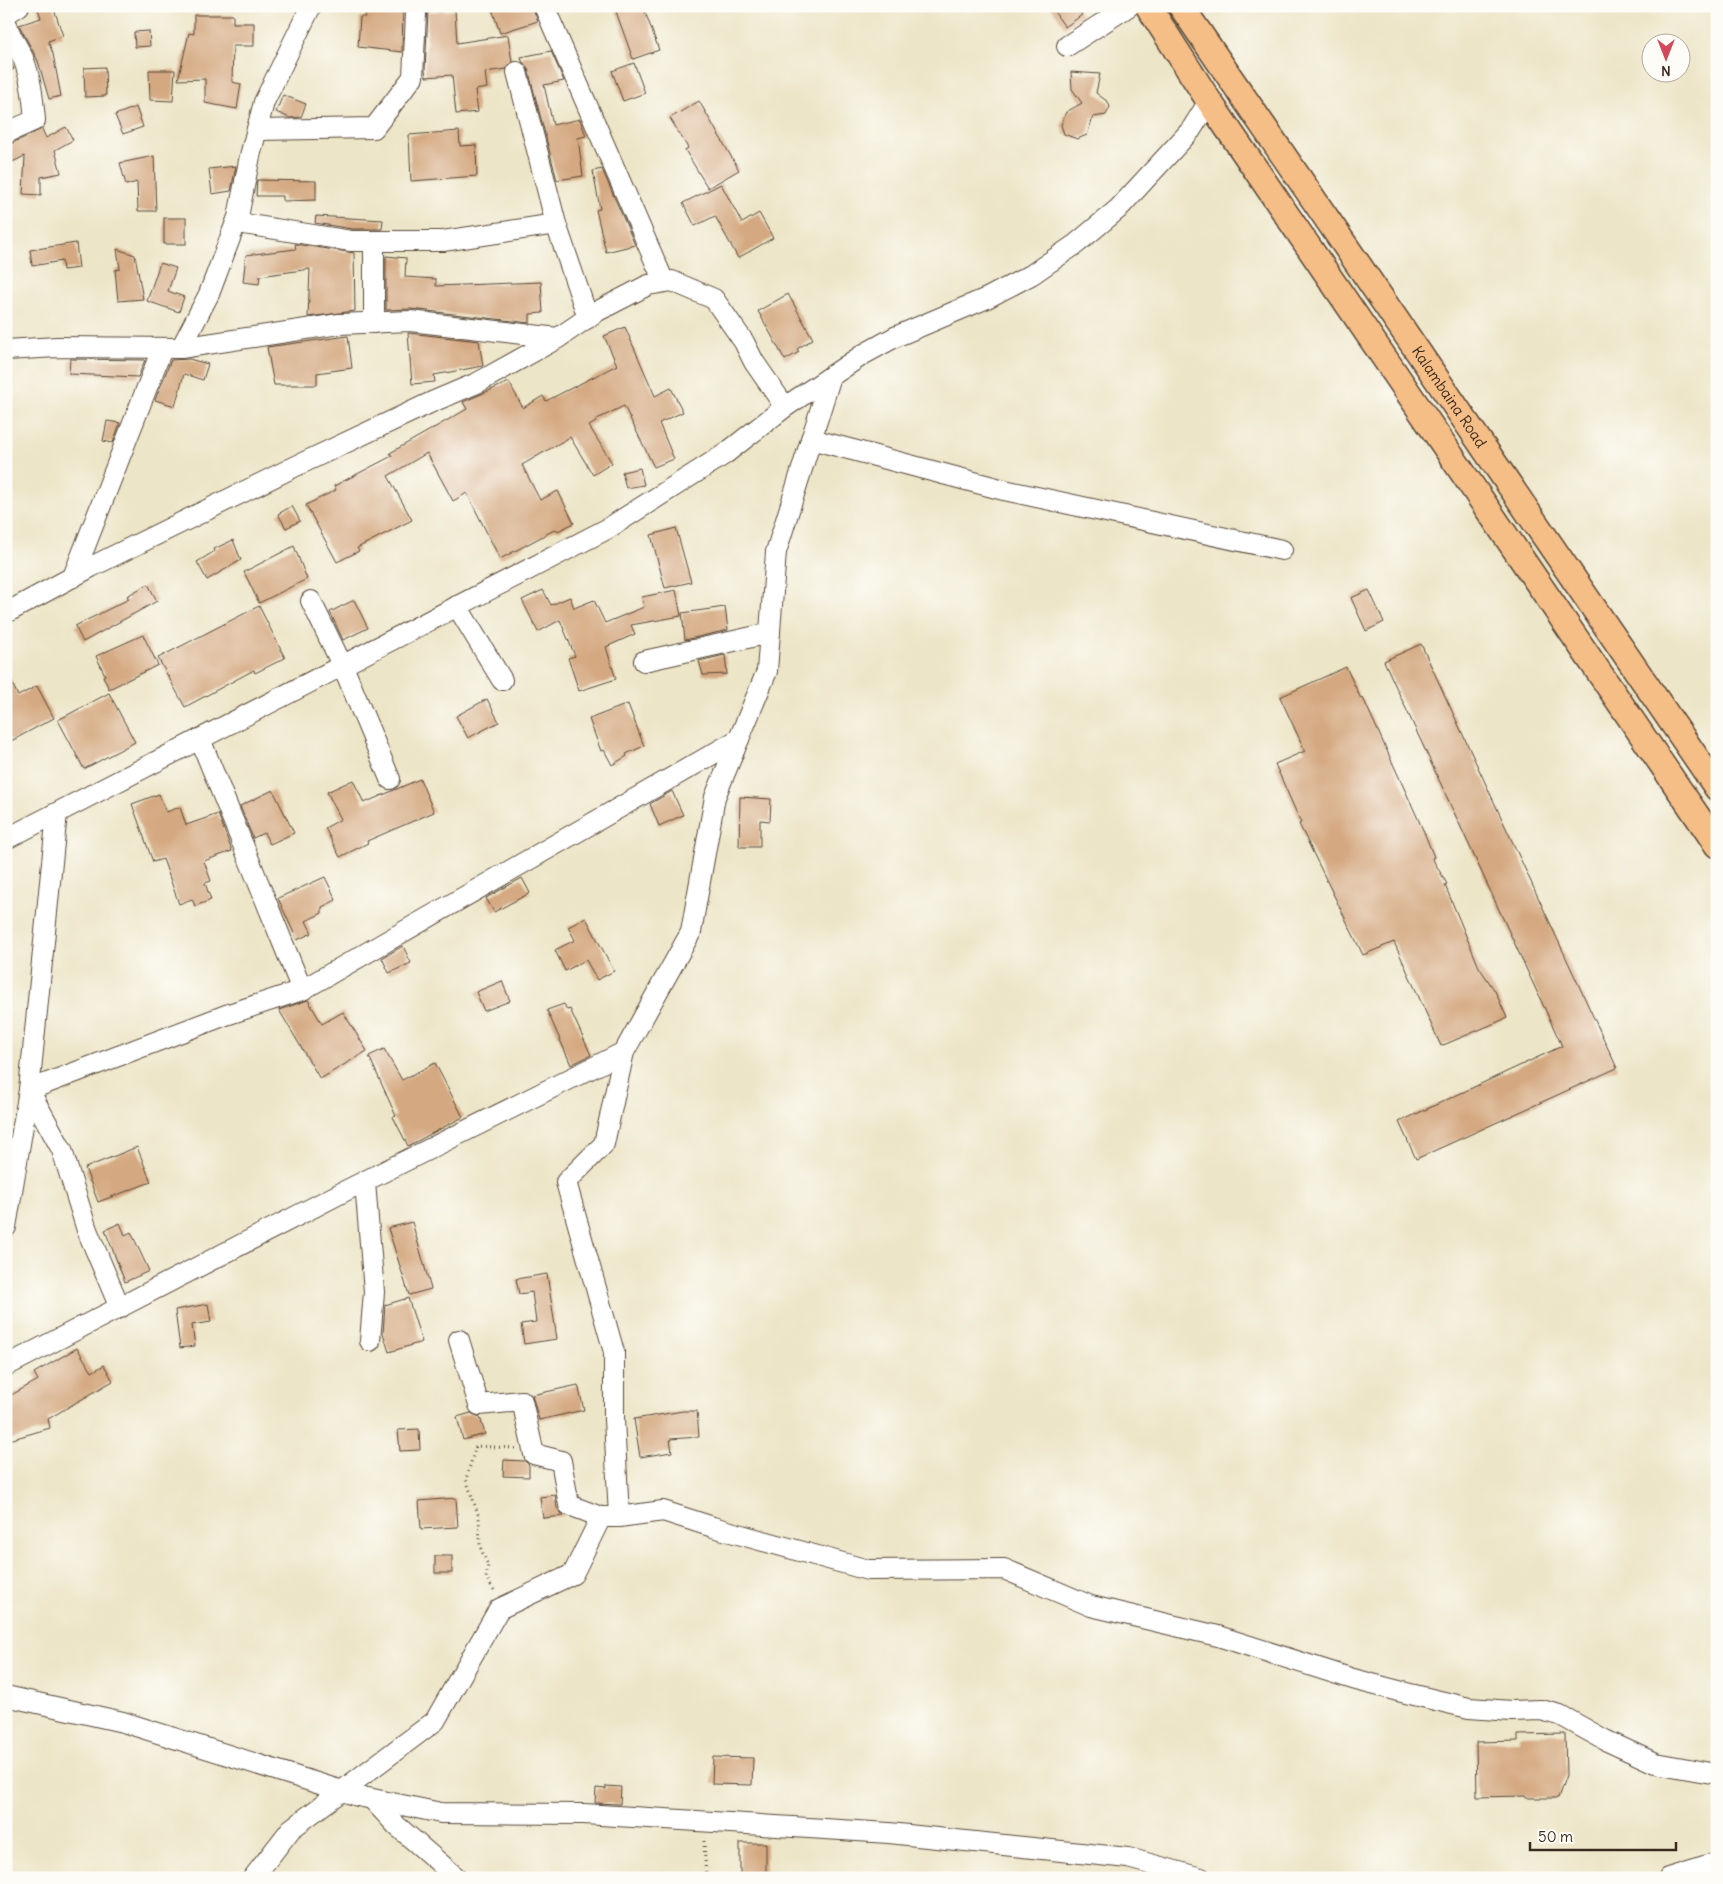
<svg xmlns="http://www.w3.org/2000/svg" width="1723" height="1884" font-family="Delius,sans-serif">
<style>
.building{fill:#d4a880}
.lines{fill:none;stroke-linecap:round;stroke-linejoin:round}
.minor-casing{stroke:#564637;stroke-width:22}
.major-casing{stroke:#564637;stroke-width:28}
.path{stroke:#564637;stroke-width:3;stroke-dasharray:1 4;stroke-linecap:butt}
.minor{stroke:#fff;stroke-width:20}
.major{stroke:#f6be87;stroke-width:25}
.labels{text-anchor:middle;stroke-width:4;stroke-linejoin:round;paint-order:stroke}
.street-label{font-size:15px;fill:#3b2a1e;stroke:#fdfcf7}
</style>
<rect width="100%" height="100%" fill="#fdfcf7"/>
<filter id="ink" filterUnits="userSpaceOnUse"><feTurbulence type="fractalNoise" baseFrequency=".02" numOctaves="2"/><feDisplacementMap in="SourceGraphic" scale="10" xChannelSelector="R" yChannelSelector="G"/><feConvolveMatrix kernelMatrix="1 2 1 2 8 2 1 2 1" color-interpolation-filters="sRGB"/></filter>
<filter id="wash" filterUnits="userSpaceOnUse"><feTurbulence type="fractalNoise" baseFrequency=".0096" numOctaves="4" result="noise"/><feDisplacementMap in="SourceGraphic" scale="20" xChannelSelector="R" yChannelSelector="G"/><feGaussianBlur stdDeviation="1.12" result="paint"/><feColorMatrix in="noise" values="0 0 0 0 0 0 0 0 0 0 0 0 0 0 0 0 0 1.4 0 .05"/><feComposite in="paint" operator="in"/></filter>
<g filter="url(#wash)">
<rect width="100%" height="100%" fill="#ede5c7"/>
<g id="blocks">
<g class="building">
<polygon points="37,6 53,6 63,36 48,41 53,54 61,96 49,99 38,61 19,25 41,18"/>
<polygon points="366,6 403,6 402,52 358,47 360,17 365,17"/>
<polygon points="491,6 532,6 538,21 500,33"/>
<polygon points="614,6 643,6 659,50 633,59"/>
<polygon points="1050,6 1075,6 1082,15 1065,27"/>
<polygon points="455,10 457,43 508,35 512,62 506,69 485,72 487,88 475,90 478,112 456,114 452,75 426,77 425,70 428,12"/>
<polygon points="194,15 233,15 233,23 254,23 254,46 233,46 232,82 241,84 237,109 205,103 205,79 178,80 189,33 194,34"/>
<polygon points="149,31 150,46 135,47 134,32"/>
<polygon points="551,51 564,81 544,85 553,125 580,119 586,136 578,138 583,176 557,180 528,69 522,61 521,57"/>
<polygon points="6,53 14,69 6,72"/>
<polygon points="634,63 645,93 623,101 612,71"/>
<polygon points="105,67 106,96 85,97 84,68"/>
<polygon points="149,70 175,70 173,101 150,100"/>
<polygon points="1071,72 1100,74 1096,93 1108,102 1110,107 1106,115 1093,117 1087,135 1077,139 1064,134 1061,125 1066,112 1082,103 1072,89"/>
<polygon points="283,95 306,104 301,117 290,118 276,112"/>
<polygon points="699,101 739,170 708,188 685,150 688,148 670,118"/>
<polygon points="136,107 143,127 123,134 115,115"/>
<polygon points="66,127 73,140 55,150 61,173 41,177 41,195 23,194 25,156 6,165 6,146 42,129 46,138"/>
<polygon points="459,131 460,146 476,145 477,176 411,181 409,135"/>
<polygon points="154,156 156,211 138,211 137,182 126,185 120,163"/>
<polygon points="236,166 231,191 212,194 209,169"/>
<polygon points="602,169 635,245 606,252 596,210 600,209 593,171"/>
<polygon points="257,180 316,181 316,200 283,201 283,196 256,196"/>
<polygon points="721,184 742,223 759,213 773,238 738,258 715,216 695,226 683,203"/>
<polygon points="316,216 383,220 382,229 352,229 315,223"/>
<rect x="164" y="218" width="22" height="26"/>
<polygon points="76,243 79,268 63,270 62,261 32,266 30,250"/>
<polygon points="295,244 354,253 355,311 308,317 310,269 260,276 259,284 243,282 246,255 296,249"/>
<polygon points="117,249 135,255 143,299 118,301 115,270 120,269"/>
<polygon points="386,256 406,258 405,277 436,279 436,286 541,282 543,313 530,314 530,323 411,309 386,310"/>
<polygon points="160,263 176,268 168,291 184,297 179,312 147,301"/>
<polygon points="788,294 813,339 797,349 799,352 785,360 758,311"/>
<polygon points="625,327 655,396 671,388 683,412 659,423 674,459 654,467 624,406 595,420 596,422 589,426 612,463 593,475 570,437 522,465 540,500 558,491 574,523 558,531 556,529 500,559 467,493 453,501 427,453 388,476 412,520 357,548 359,551 337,562 306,505 336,490 334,486 392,456 390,453 467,409 463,402 509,382 523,408 543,396 546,401 617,365 604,336"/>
<polygon points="408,333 479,341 483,366 434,375 435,382 412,384"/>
<polygon points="348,336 352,368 317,373 317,385 274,385 267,347"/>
<polygon points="70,359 145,360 138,377 69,374"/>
<polygon points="189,359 208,364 203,380 184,374 175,406 155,400 171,360"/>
<polygon points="107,421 120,423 113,443 103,441"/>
<polygon points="640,468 644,485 626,488 622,472"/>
<polygon points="292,506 300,521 286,528 278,514"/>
<polygon points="676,528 691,582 665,588 651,535"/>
<polygon points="233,540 241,560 207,580 197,562 215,551 214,549"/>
<polygon points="294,546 307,579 259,603 244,572"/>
<polygon points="148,584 157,601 83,642 75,626 129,599 127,596"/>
<polygon points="543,590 551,605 570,597 574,608 594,600 605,623 644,607 642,597 676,590 681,616 631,625 635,634 606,647 616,679 579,691 568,658 575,656 560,620 538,632 522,600"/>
<polygon points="1369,590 1384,622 1366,631 1351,598"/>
<polygon points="354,600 368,628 343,640 330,612"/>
<polygon points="259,606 285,658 255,673 254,670 185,707 158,658"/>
<polygon points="725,607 728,630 685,640 682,613"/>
<polygon points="143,635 158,665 109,689 103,676 105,675 96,656"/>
<polygon points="1421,644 1617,1068 1416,1159 1399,1122 1562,1046 1384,661"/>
<polygon points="725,655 727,674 703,675 699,661"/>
<polygon points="1346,667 1361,699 1363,698 1424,832 1434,857 1432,858 1447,884 1445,885 1479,967 1495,991 1507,1018 1441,1046 1394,942 1363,955 1299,824 1301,823 1275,764 1305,751 1280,697"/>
<polygon points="6,670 18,696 37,686 54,718 11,741 6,732"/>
<polygon points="109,693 135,742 84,769 58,720"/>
<polygon points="487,699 499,722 468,738 456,716"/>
<polygon points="628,704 644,746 626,754 627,756 612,765 604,750 601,751 589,719"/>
<polygon points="420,779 434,812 367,841 368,843 340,857 325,828 341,819 327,792 353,780 364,803"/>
<polygon points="273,790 294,833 270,844 264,833 253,838 240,806"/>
<polygon points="672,791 683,815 659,826 650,804"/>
<polygon points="159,794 166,812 180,807 186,825 218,814 232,851 204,861 211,881 205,883 211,900 195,906 192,899 179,904 163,859 153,862 132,804"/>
<polygon points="740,797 771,799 770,821 760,820 760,847 739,847"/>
<polygon points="325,877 336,900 322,907 322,913 306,921 312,933 297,940 278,898"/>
<polygon points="522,878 530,893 494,912 486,898"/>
<polygon points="586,918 614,971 597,980 586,960 565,971 555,950 575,940 568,927"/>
<polygon points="403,946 411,963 389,973 382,958"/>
<polygon points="502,981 510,1001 484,1011 476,992"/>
<polygon points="308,1000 322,1024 343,1012 367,1051 320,1079 279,1010"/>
<polygon points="564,1004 567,1010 570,1009 591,1055 571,1065 547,1010"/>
<polygon points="384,1049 402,1080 435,1063 463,1117 408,1146 393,1117 396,1116 369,1056"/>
<polygon points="137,1147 151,1182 98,1202 85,1168"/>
<polygon points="412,1222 431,1289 409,1295 388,1228"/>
<polygon points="120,1223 125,1235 131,1232 149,1271 125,1282 105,1230"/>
<polygon points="547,1274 557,1339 524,1344 521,1324 536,1322 532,1292 519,1294 516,1279"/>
<polygon points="408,1298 422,1342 389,1352 383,1333 385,1305"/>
<polygon points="208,1304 211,1322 192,1325 195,1346 180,1348 175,1310"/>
<polygon points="77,1348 92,1372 104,1365 113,1381 48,1419 50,1428 6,1441 6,1398 38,1380 34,1373"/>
<polygon points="578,1385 584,1410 539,1420 532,1395"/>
<polygon points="683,1411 697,1411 699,1437 670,1439 672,1452 640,1457 634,1419"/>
<polygon points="471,1413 480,1417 485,1434 463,1440 457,1417"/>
<polygon points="419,1429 420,1450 400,1451 398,1430"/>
<polygon points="504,1460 525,1461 529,1465 529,1477 503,1476"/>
<polygon points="555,1495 557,1508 564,1516 543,1518 540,1497"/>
<polygon points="456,1498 458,1527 421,1529 419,1501"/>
<rect x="435" y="1556" width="17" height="17"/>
<polygon points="1565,1734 1566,1775 1558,1798 1526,1798 1525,1796 1477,1797 1476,1742 1518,1741 1518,1735"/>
<polygon points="713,1757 753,1758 752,1785 712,1784"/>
<polygon points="606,1786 621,1787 620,1804 595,1803 596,1788 606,1789"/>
<rect x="740" y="1843" width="26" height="32"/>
</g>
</g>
</g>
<g filter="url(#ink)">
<use href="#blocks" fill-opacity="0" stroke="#564637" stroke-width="1"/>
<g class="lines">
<g class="minor-casing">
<g id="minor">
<polyline points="544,6 664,282"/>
<polyline points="6,14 19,6"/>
<path d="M6,22c3,13 11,23 17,36 8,20 10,40 12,62l-29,13"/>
<polyline points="1067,46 1129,6"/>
<polyline points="517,72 556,224"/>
<polyline points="257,130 374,128 413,77 416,13"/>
<polyline points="237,223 351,241 443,241 556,224 588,318"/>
<polyline points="374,241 374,323"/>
<polyline points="181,348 209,294 238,217 250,156 264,102 311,6"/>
<polyline points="6,350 57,347 181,348 339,324 410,321 558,338"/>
<polyline points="831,376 776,552 767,671 715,797 691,932 624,1052 604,1144 566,1182 614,1352 614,1419 619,1517 663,1511 713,1527 868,1570 1004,1569 1091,1606 1218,1636 1353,1679 1406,1693 1469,1708 1512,1711 1541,1710 1560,1715 1605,1740 1655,1763 1717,1774"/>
<polyline points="811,439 1004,490 1282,550"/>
<polyline points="73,577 162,349"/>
<polyline points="311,601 345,671 390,779"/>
<polyline points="457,606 502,680"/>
<polyline points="6,613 91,567 294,467 432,402 477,383 558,338 596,312 648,285 672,281 714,299 744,342 754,362 785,407"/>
<polyline points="644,661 770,633"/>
<polyline points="200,739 302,990 739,739"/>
<polyline points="6,839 607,529 725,454 785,407 864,354 895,337 987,298 1031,275 1076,244 1118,209 1191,130 1209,101"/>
<polyline points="365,1182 374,1292 370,1341"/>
<polyline points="6,1227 29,1090 57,813"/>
<polyline points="120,1308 87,1230 62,1150 29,1090 226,1015 302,990"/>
<polyline points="459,1340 479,1405 522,1401 534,1454 561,1461 569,1505 601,1517"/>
<polyline points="6,1366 345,1191 624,1052"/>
<polyline points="6,1696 123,1722 358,1796 441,1813 584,1814 889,1833 1128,1858 1201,1878"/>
<polyline points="373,1800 397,1826 457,1878"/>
<polyline points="253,1878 291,1829 435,1721 499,1609 573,1574 601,1517 619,1517"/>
<polyline points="1669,1878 1717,1863"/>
</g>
</g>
<g class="major-casing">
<g id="major">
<polyline points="1148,6 1209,101 1717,845"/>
<path id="s1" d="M1181,6l536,782"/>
</g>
</g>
<g class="path">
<polyline points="494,1590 486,1578 488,1565 480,1547 479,1517 466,1479 476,1446 515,1448"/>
<polyline points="704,1841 706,1878"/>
</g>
<use href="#minor" class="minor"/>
<use href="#major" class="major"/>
</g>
</g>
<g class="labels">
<g class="street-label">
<text dy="5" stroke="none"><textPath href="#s1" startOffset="474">Kalambaina Road</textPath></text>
</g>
</g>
<rect width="1723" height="1884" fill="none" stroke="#fdfcf7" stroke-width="25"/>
<g transform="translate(1666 58) rotate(180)"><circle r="24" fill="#fdfcf7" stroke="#afa8a0"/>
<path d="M0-4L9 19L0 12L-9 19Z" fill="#d1495b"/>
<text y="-8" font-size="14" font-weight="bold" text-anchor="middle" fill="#3b2a1e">N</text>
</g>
<path d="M1530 1842v8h146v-8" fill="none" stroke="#3b2a1e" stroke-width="2.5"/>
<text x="1538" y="1842" font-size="15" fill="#3b2a1e" stroke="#fdfcf7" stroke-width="4" paint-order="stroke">50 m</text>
</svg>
